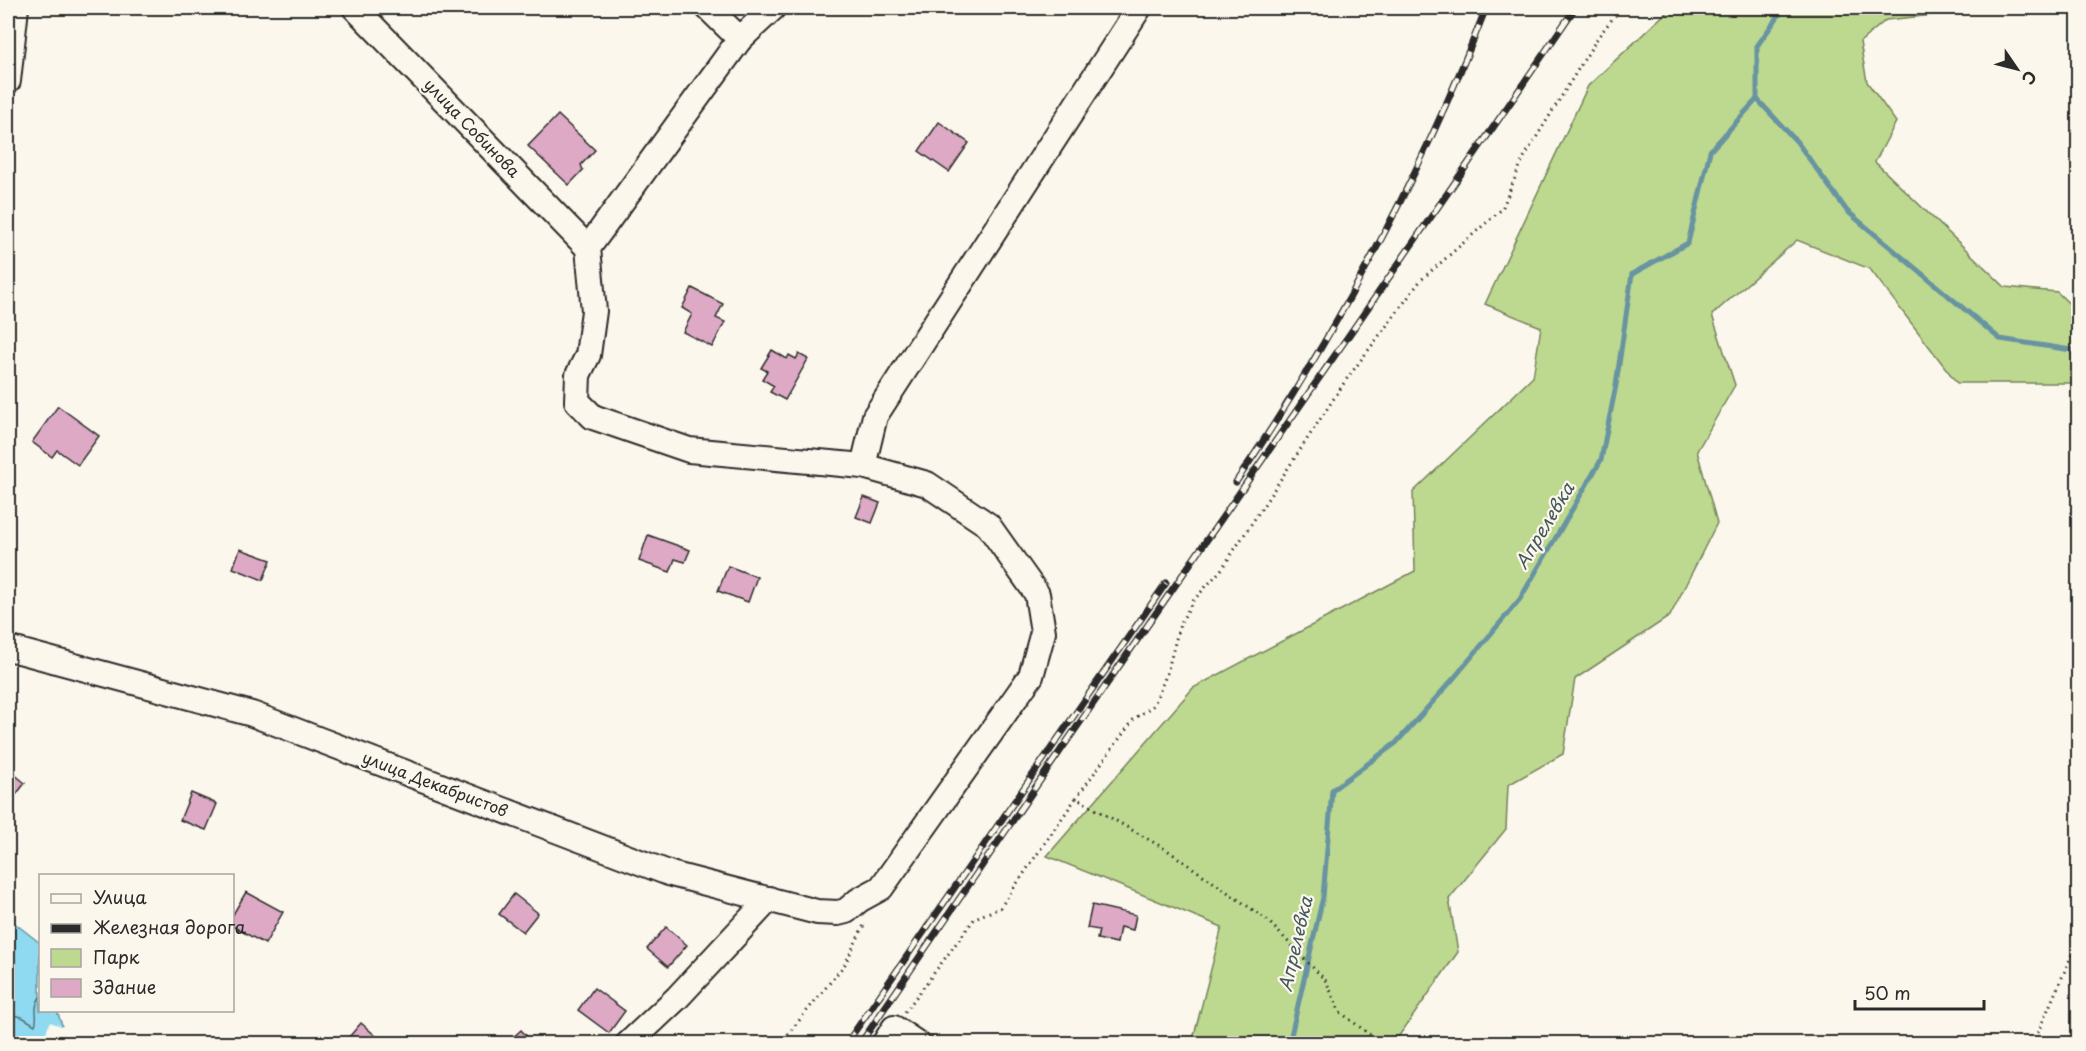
<svg xmlns="http://www.w3.org/2000/svg" width="2086" height="1051" font-family="'Playpen Sans',sans-serif">
<style>
.green{fill:#bdd88f;stroke:#74825d;stroke-width:1.5}
.water{fill:#8fdaf0;stroke:#6794a1;stroke-width:1.5}
.pier{fill:#fbf7ec}
.lines{fill:none;stroke-linecap:round;stroke-linejoin:round}
.shore{stroke:#53717a;stroke-width:1.5}
.stream{stroke:#6794a1;stroke-width:5}
.building{fill:#dda9c4;stroke:#2b2b2b;stroke-width:1.5}
.minor-casing{stroke:#2b2b2b;stroke-width:28}
.path{stroke:#2b2b2b;stroke-width:3;stroke-dasharray:1.5 4.5;stroke-linecap:butt}
.minor{stroke:#fbf7ec;stroke-width:24}
.rail-casing{stroke:#2b2b2b;stroke-width:7}
.rail{stroke:#fbf7ec;stroke-width:4.5;stroke-dasharray:14;stroke-linecap:butt}
.labels{text-anchor:middle;stroke-width:4.5;stroke-linejoin:round;paint-order:stroke}
.street-label{font-size:16px;fill:#2b2b2b;stroke:#fbf7ec}
.water-label{font-size:18px;font-style:italic;fill:#44575c;stroke:#fbf7ec}
</style>
<rect width="100%" height="100%" fill="#fbf7ec"/>
<filter id="ink" filterUnits="userSpaceOnUse"><feTurbulence type="fractalNoise" baseFrequency=".0167" numOctaves="2"/><feDisplacementMap in="SourceGraphic" scale="12" xChannelSelector="R" yChannelSelector="G"/><feConvolveMatrix kernelMatrix="1 2 1 2 8 2 1 2 1" color-interpolation-filters="sRGB"/></filter>
<g filter="url(#ink)">
<polygon class="green" points="1671,8 1947,8 1943,14 1886,20 1860,42 1867,82 1896,122 1875,162 2005,287 2057,292 2078,312 2078,383 1957,383 1870,269 1797,240 1712,315 1735,385 1697,451 1717,523 1670,616 1575,679 1563,754 1508,785 1506,829 1449,899 1458,952 1396,1040 1396,1043 1192,1043 1222,927 1047,856 1193,688 1415,571 1413,492 1533,377 1541,327 1485,304 1588,86"/>
<polygon class="water" points="8,918 40,943 40,1010 57,1011 62,1025 54,1043 17,1043 14,1038 8,1036"/>
<polygon class="pier" points="50,1022 64,1027 60,1037 57,1044 42,1043"/>
<g class="lines">
<path class="shore" d="M8,1014l14,3 13,8c4,-9 -3,-16 5,-28"/>
<g class="stream">
<polyline points="1757,99 1797,142 1847,211 2000,339 2078,351"/>
<polyline points="1289,1044 1323,897 1332,790 1396,743 1454,678 1520,599 1601,460 1616,385 1632,274 1688,243 1710,151 1757,99 1757,46 1784,8"/>
</g>
</g>
<g class="building">
<polygon points="558,115 595,150 581,165 583,170 569,185 528,146"/>
<polygon points="939,122 969,143 949,172 919,151"/>
<polygon points="692,288 723,304 716,318 725,322 712,347 683,332 692,314 682,308"/>
<polygon points="772,350 787,359 789,355 796,359 799,354 808,359 785,400 770,392 774,386 762,379 767,371 761,368"/>
<polygon points="58,406 99,436 78,465 57,450 52,457 32,442"/>
<polygon points="864,497 880,503 872,523 856,517"/>
<polygon points="648,535 690,550 685,562 675,559 670,572 639,561"/>
<polygon points="240,549 271,560 263,580 233,568"/>
<polygon points="728,566 757,577 748,602 718,591"/>
<polygon points="8,769 25,783 8,805"/>
<polygon points="191,793 217,804 206,830 180,820"/>
<polygon points="246,892 283,912 265,944 232,926 232,916"/>
<polygon points="514,894 538,913 523,932 499,914"/>
<polygon points="1092,905 1136,915 1133,930 1120,927 1117,943 1097,939 1099,930 1087,928"/>
<polygon points="666,927 687,945 668,967 647,949"/>
<polygon points="594,988 625,1011 609,1033 578,1010"/>
<polygon points="361,1023 385,1044 343,1044"/>
<polygon points="521,1030 534,1044 506,1044"/>
</g>
<g class="lines">
<g class="minor-casing">
<g id="minor">
<polyline points="355,8 588,248"/>
<polyline points="708,8 740,39"/>
<polyline points="8,81 16,8"/>
<polyline points="863,466 875,416 1139,8"/>
<polyline points="8,648 252,714 671,874 817,912 838,913 846,911 859,900 881,888 1031,676 1043,632 1037,594 988,525 927,484 863,466 689,450 593,417 577,401 578,375 588,355 594,311 588,248 740,39 773,8"/>
<polyline points="628,1044 677,998 769,899"/>
<polyline points="884,1044 894,1028 918,1044"/>
</g>
</g>
<g class="path">
<polyline points="1076,798 1134,719 1154,705 1167,673 1180,624 1193,601 1221,570 1346,380 1421,280 1502,209 1523,159 1598,37 1621,8"/>
<polyline points="905,1012 975,918 1000,908 1076,798 1167,850 1266,919 1326,981 1340,1012 1373,1037 1396,1044"/>
<polyline points="780,1044 845,964 865,923"/>
<polyline points="2033,1044 2078,941"/>
</g>
<use href="#minor" class="minor"/>
<g class="rail-casing">
<g id="rail">
<path d="M1236,482c101,-149 185,-307 250,-474"/>
<polyline points="846,1044 1166,583"/>
<polyline points="860,1044 1063,747 1508,106 1575,8"/>
</g>
</g>
<use href="#rail" class="rail"/>
</g>
</g>
<g class="labels">
<g class="street-label">
<text transform="translate(472 128) rotate(46)" y="6">улица Собинова</text>
<text transform="translate(435 784) rotate(21)" y="6">улица Декабристов</text>
</g>
<g class="water-label">
<text transform="translate(1545 526) rotate(-59)" y="6">Апрелевка</text>
<text transform="translate(1296 944) rotate(-77)" y="6">Апрелевка</text>
</g>
</g>
<rect width="2086" height="1051" fill="none" stroke="#fbf7ec" stroke-width="30"/>
<rect x="15" y="15" width="2056" height="1021" fill="none" stroke="#2b2b2b" stroke-width="2" filter="url(#ink)"/>
<rect x="39" y="874" width="195" height="138" fill="#fbf7ec" stroke="#a8a59f" stroke-width="1.5"/>
<rect x="51" y="894" width="30" height="9" fill="#fbf7ec" stroke="#a8a59f" stroke-width="1.5"/>
<text x="93" y="904" font-size="18" fill="#2b2b2b">Улица</text>
<rect x="51" y="924" width="30" height="9" fill="#2b2b2b" stroke="#a8a59f" stroke-width="1.5"/>
<text x="93" y="934" font-size="18" fill="#2b2b2b">Железная дорога</text>
<rect x="51" y="949" width="30" height="18" fill="#bdd88f" stroke="#a8a59f" stroke-width="1.5"/>
<text x="93" y="964" font-size="18" fill="#2b2b2b">Парк</text>
<rect x="51" y="979" width="30" height="18" fill="#dda9c4" stroke="#a8a59f" stroke-width="1.5"/>
<text x="93" y="994" font-size="18" fill="#2b2b2b">Здание</text>
<g transform="translate(2017 69) rotate(125)" stroke="#fbf7ec" stroke-width="4.5" paint-order="stroke">
<path d="M0-4.5L10 22L0 15L-10 22Z" fill="#2b2b2b"/>
<text y="-9" font-size="16" font-weight="bold" text-anchor="middle" fill="#2b2b2b">С</text>
</g>
<path d="M1855 1000v9h129v-9" fill="none" stroke="#2b2b2b" stroke-width="3"/>
<text x="1864" y="1000" font-size="18" fill="#2b2b2b" stroke="#fbf7ec" stroke-width="4.5" paint-order="stroke">50 m</text>
</svg>
